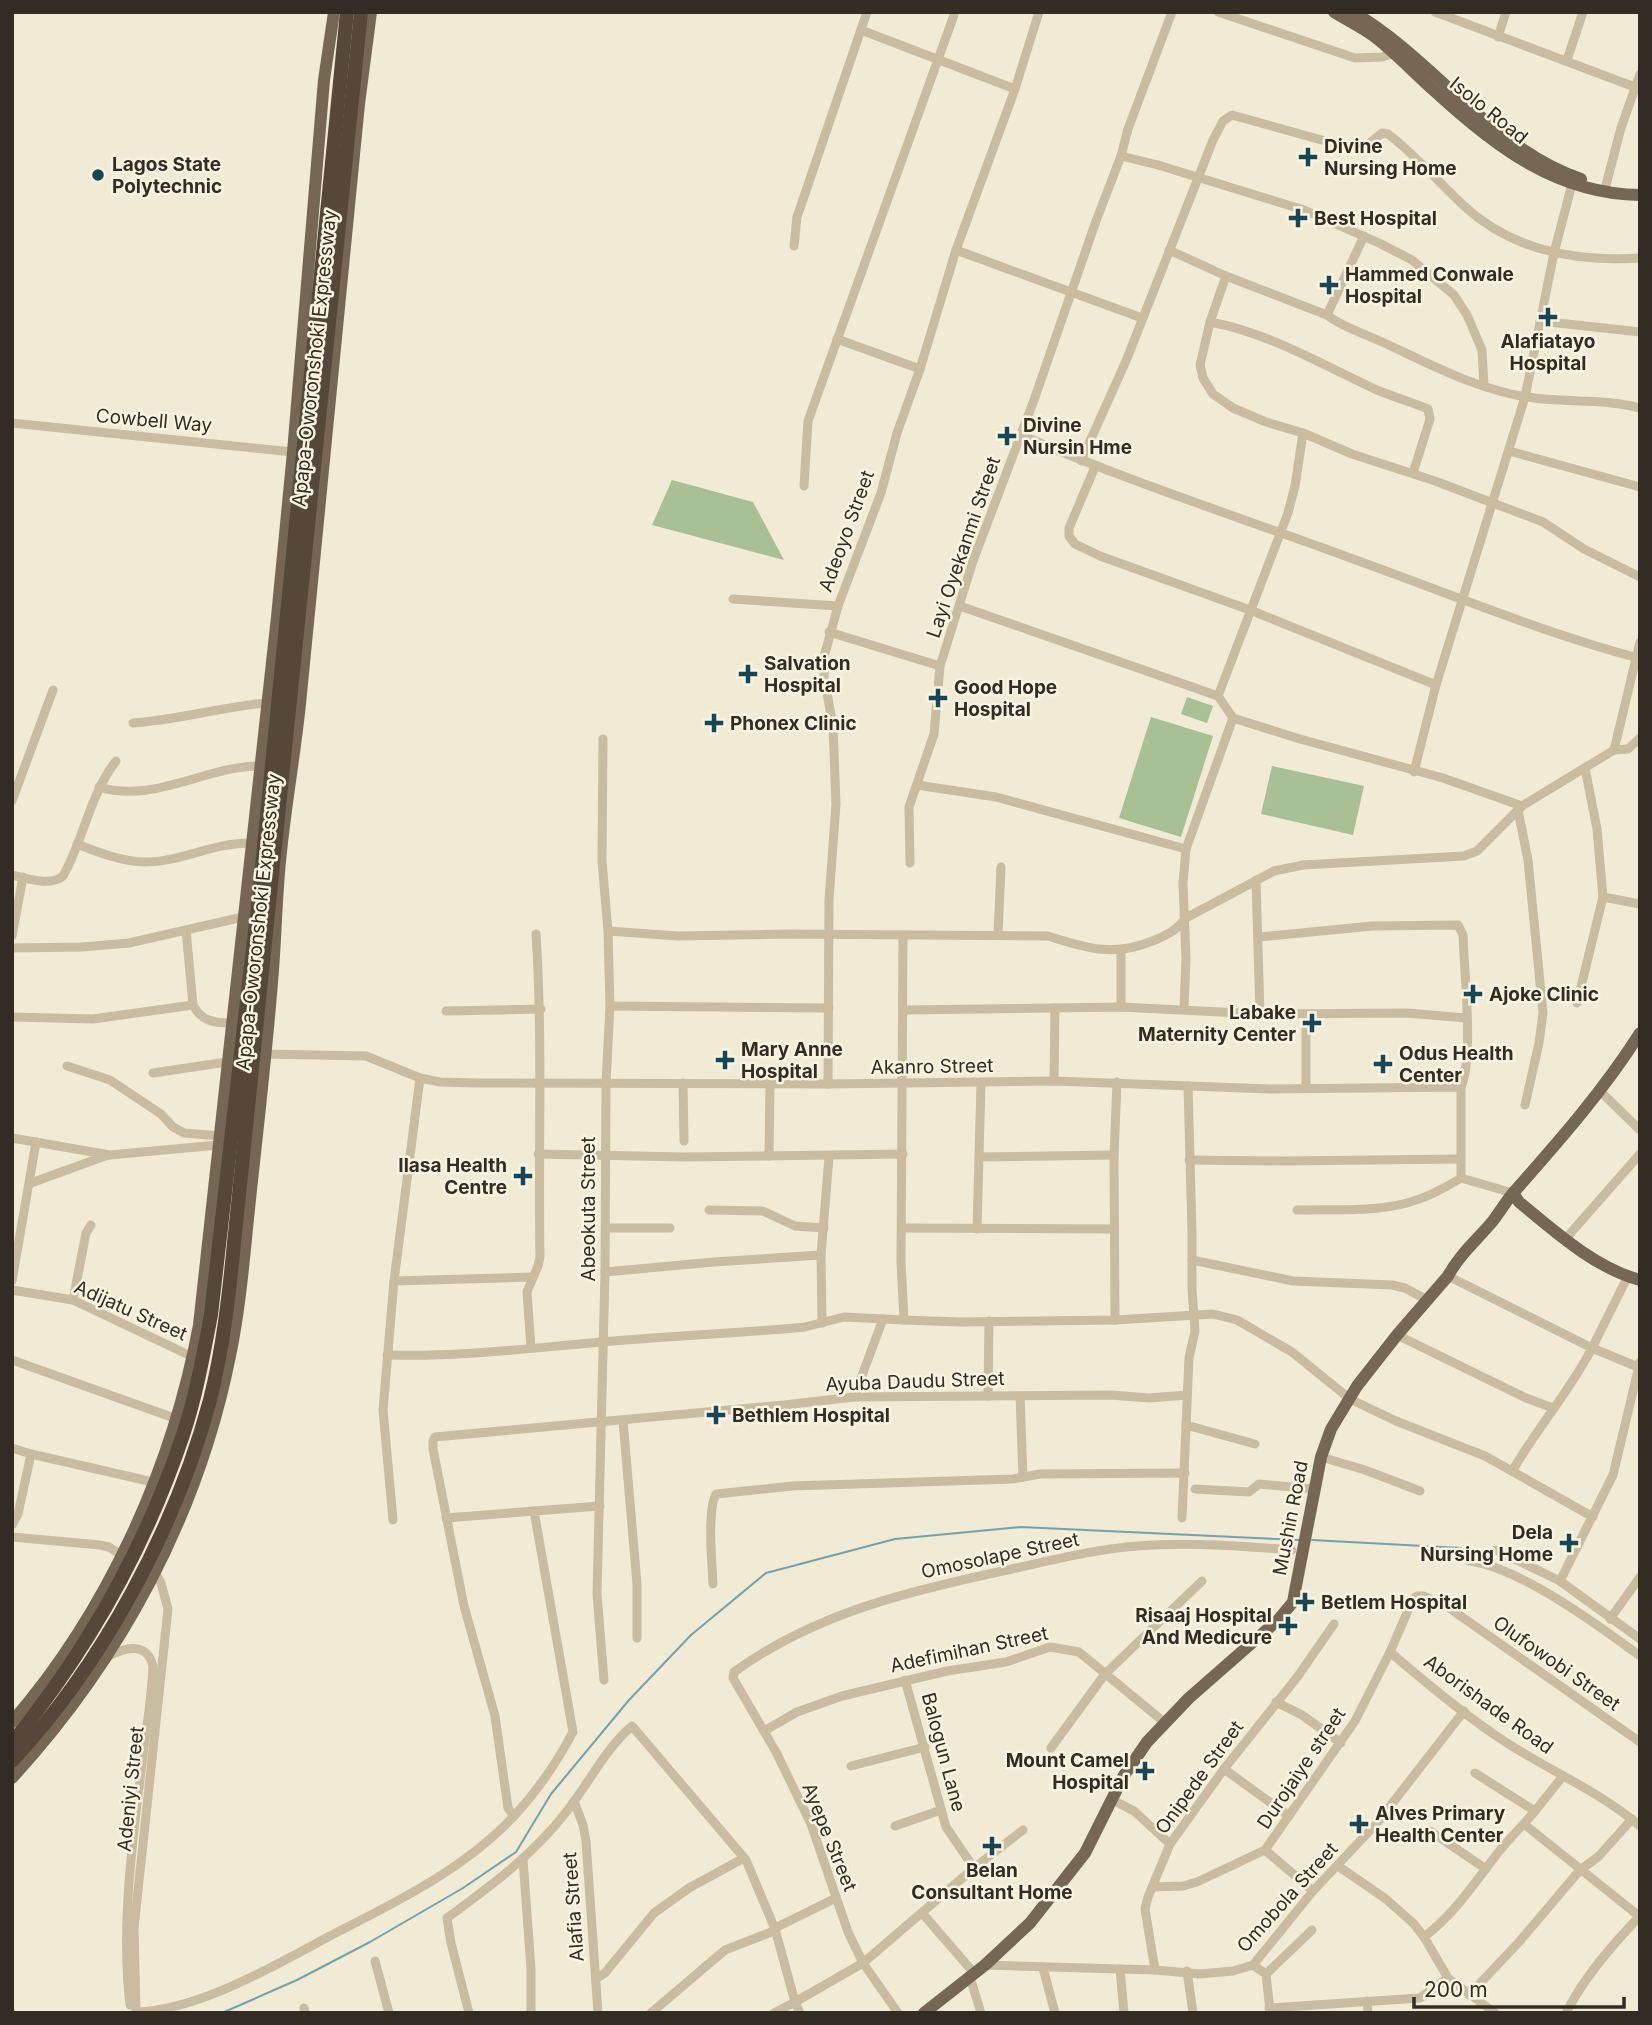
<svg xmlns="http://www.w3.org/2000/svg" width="1652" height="2025" font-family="Inter,sans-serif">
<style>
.green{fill:#a9c095}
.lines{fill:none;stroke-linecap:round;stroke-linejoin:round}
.stream{stroke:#74a1af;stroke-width:2}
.minor{stroke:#c9bca1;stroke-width:9}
.major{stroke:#766755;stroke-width:12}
.highway{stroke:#55483b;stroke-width:14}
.poi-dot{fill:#194656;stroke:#f9f3e1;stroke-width:2.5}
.labels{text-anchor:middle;stroke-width:5;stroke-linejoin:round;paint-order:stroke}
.street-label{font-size:19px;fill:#332c24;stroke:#f9f3e1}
.poi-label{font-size:19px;font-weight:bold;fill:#332c24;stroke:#f9f3e1;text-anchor:start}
</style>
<rect width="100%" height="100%" fill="#f1ead5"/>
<g class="green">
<polygon points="672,480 753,502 784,560 652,525"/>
<polygon points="1187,697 1213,706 1207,723 1181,714"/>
<polygon points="1151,717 1213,736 1181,837 1119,818"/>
<polygon points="1272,766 1364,786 1353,835 1261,814"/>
</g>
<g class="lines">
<g class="stream">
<polyline points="1312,1540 1461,1548"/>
<polyline points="222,2013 297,1980 370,1942 463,1888 516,1852 551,1794 629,1700 691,1635 766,1573 895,1539 1021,1527 1299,1540"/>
</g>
<g class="minor">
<polyline points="1218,12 1355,58 1382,57 1394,53"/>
<polyline points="1435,12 1640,89"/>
<polyline points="861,30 1015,89"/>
<polyline points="1498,37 1506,12"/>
<polyline points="1567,60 1583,12"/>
<polyline points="1121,156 1158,165 1304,210 1379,243 1412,260 1454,295 1467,315 1482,350 1484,386"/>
<polyline points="1606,185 1621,128 1640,74"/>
<polyline points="794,246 797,217 867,12"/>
<polyline points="956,250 1142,318"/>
<path d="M1169,250l57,26 101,39c15,12 36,18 53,26 48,22 95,48 147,56 37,6 76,1 113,11"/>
<polyline points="1226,276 1210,322 1200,365 1203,378 1213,394 1233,408 1266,422 1303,433 1352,454 1435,481 1543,522 1584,549 1640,577"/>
<polyline points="1327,315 1364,236"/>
<polyline points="1540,321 1640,332"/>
<path d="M1210,322c60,11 112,43 167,68 17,7 34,12 51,19l2,10 -17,54"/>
<polyline points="837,339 920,369"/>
<polyline points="12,423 293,452"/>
<path d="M1021,435c109,47 221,83 332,124 95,34 188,73 285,99"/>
<polyline points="1509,451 1640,487"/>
<path d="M1081,461l45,-100 87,-221 10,-19 9,-6 122,34 7,1 21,-17 6,1c28,21 50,48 75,71 48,45 113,57 177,53"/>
<polyline points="1095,467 1069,528 1069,536 1075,544 1100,556 1250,610 1436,685"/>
<polyline points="804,486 808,421 954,15"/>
<polyline points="733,599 838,606"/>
<polyline points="960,606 1218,696 1233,718 1300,739 1443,778 1522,806 1614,750 1640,642"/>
<polyline points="829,632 940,666"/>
<polyline points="1218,696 1288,513 1295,486 1303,433"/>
<path d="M133,723c45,-3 88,-16 133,-20"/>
<polyline points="603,739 602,861 608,931 610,1006 606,1083 605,1272 597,1594 604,1680"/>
<polyline points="1614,750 1628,749 1640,738"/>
<polyline points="1414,772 1436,685 1525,397 1554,253 1572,184"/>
<polyline points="917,785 996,797 1186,849"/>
<path d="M99,787c54,17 107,-21 161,-21"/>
<polyline points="12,801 53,690"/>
<polyline points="1518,810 1528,860 1543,1013 1539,1043 1525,1105"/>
<path d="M77,844c20,8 46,18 68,18 36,0 70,-20 107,-19"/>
<polyline points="910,863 909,807 934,734 940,666 973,561 1034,400 1096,221 1121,156 1128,129 1172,12"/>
<path d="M12,875c14,3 39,12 51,1 21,-37 26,-80 53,-115"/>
<polyline points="1256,880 1260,1014"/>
<polyline points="1603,897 1640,904"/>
<path d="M186,930l7,75c8,16 21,18 38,18"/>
<path d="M608,931l70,5 107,-2 263,2c40,13 67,21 107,4 14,-6 22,-10 31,-22l88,-47 29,-6 161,-9 13,-5 45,-45"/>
<polyline points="998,934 1001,867"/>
<polyline points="903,935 901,1262 904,1320 959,1322 1115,1320 1213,1314 1237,1320 1292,1352 1350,1399 1396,1421 1485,1456 1593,1517"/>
<polyline points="12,936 23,877"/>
<path d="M1259,937l113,-11 86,-1 5,10c1,36 11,123 -2,152"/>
<polyline points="12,948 82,947 129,943 243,917"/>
<polyline points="1577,1003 1603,897 1597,829 1585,768"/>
<polyline points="610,1006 829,1008"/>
<polyline points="1121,1007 1121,951"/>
<polyline points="1184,1008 1186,959 1183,883 1186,849 1233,718"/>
<polyline points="904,1010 1121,1007 1260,1014 1407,1013 1466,1018"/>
<polyline points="446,1011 541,1009"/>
<polyline points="12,1017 93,1019 193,1005"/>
<polyline points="264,1054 366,1056 420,1078 440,1082 477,1083 828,1084 1054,1081 1270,1089 1461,1087 1461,1178 1513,1193"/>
<polyline points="67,1066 110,1080 161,1114 173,1127 184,1133 221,1136"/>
<polyline points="153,1073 227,1062"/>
<polyline points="1054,1081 1055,1008"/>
<polyline points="683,1083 684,1141"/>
<polyline points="828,1084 829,900 836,804 833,726 824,677 824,657 838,606 881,493 897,433 920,369 956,250 1015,89 1039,12"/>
<polyline points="1306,1088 1306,1015"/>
<polyline points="1600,1091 1640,1130"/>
<polyline points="12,1138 110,1155 218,1145"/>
<polyline points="538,1154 685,1157 903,1154"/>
<polyline points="769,1156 770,1084"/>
<polyline points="980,1157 1114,1155"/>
<polyline points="1189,1160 1283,1161 1460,1159"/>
<polyline points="31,1183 108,1155"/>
<polyline points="709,1210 763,1211 795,1226 824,1228"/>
<path d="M1297,1210c34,-1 78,2 110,-7 19,-5 38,-15 54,-25"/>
<polyline points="606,1228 670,1228"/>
<polyline points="902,1228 1114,1229"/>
<polyline points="977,1229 981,1083"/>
<polyline points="1568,1236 1640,1154"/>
<polyline points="1192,1260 1293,1281 1392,1285 1405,1288 1427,1300"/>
<polyline points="605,1272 714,1262 821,1255"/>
<path d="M1448,1276l144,72c-22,43 -55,80 -79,122"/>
<polyline points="1628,1276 1592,1348 1638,1367"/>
<polyline points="12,1281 36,1142"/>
<polyline points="394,1281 533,1277"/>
<polyline points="12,1290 73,1300 193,1357"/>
<polyline points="73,1300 86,1233 91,1225"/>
<polyline points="1115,1320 1114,1155 1117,1082"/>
<polyline points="822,1323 821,1255 829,1157"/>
<polyline points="1397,1335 1526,1398 1553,1408"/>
<path d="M531,1348l-4,-56 11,-26 2,-9c-2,-108 3,-216 -4,-323"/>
<path d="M387,1355c69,2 135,-6 204,-12 64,-6 128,-9 193,-14l21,-2 39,-10 60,3"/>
<polyline points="12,1360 177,1419"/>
<polyline points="988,1396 989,1321"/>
<polyline points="1020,1396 1023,1477"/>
<polyline points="854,1397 883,1319"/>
<polyline points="623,1421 637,1584 637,1638"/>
<polyline points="1186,1425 1255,1444"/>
<polyline points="12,1448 31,1454 153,1482"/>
<polyline points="1321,1457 1365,1470 1420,1491"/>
<polyline points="1195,1489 1249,1492 1259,1484 1315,1489"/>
<polyline points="446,1518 534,1511"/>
<polyline points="1182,1518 1189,1358 1195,1331 1192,1289 1192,1232 1188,1086"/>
<polyline points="393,1520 383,1410 394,1281 420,1078"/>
<polyline points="12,1525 18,1514 31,1454"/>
<polyline points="12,1537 100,1545 109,1547 121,1555"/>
<polyline points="1496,1550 1560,1581 1640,1639"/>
<path d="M1469,1561c50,6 129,64 171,95"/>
<polyline points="1560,1581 1613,1475 1640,1362"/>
<path d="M713,1584c-1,-21 -6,-73 3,-90l76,-8 221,-7 27,-5 145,-1"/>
<polyline points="1610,1619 1640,1577"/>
<path d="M1390,1652c36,31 74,63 114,89 44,29 95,50 136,85"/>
<path d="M109,1656c17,-9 38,-14 44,10 -1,27 -5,54 -9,81 -10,82 -24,176 -14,258"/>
<polyline points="905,1680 946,1827 974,1868"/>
<polyline points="1276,1702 1302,1715 1341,1743"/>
<polyline points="764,1731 797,1712 842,1696 947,1671 1006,1662 1050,1647 1079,1652 1164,1722"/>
<polyline points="1051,1748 1105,1674 1202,1581"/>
<polyline points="851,1766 925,1747"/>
<polyline points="1224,1769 1289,1816"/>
<polyline points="1111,1799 1134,1811 1170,1844"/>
<polyline points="574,1801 583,1825 586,1841 598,2013"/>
<polyline points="1535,1811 1563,1776"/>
<polyline points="514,1816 508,1808 495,1716 464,1606 433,1449 433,1441 435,1437 784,1405 854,1397 1111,1395 1149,1398 1187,1395"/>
<polyline points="1524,1824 1639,1916"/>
<polyline points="895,1826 941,1810"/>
<polyline points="1430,1831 1486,1869"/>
<polyline points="1265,1850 1313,1891"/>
<polyline points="523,1859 531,1969 531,2013"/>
<polyline points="1338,1866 1386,1899 1414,1924 1424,1937 1448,1978 1495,2013"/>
<polyline points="1152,1887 1183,1886 1197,1882 1265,1850 1355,1721 1390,1652 1413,1599 1417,1596 1423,1596 1445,1605 1640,1742"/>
<polyline points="922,1913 974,1973"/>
<path d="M1424,1937c32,-24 53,-58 77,-88 11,-13 23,-25 34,-38l-60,-38"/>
<polyline points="375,1961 389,2013"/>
<polyline points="985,1965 1155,1970 1200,1974 1233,1971 1253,1965 1313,1891 1377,1823 1464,1711"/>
<polyline points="1253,1965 1266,1974 1270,2011"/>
<polyline points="1043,1968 1055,2013"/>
<polyline points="1120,1969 1124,2013"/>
<polyline points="1155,1970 1145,1909 1148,1897 1170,1844 1224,1769 1298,1676 1334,1624"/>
<polyline points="1187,1971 1193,2013"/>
<polyline points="1266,1974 1312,1930"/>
<polyline points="970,1977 981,2013"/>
<polyline points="597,1978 605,1973 654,1913 689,1888 744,1858"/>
<polyline points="1469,1995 1519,1942 1580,1870 1598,1857 1632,1819"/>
<polyline points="1367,2001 1368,2013"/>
<polyline points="304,2008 305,2013"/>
<polyline points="1269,2008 1420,1998 1448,1978"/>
<path d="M136,2012c61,-1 138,-46 192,-75 66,-34 136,-67 187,-122 23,-25 42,-53 58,-83l-39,-221 66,-5"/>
<polyline points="136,2013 134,1928 168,1609 161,1583 155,1572"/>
<path d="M469,2013l-18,-70 -4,-25c45,-33 85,-62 120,-107 22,-28 38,-62 65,-85l114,134 29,69 20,73 68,-39 111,-95 49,-38"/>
<polyline points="651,2013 725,1950 774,1931 777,1927 836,1898"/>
<polyline points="774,2013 795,2002 800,2013"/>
<path d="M898,2013l-35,-50 -15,-31 -37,-108 -35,-72 -43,-74 1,-6c83,-60 179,-82 278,-103 41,-9 84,-20 126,-23 51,-4 103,0 154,4"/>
<path d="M1566,2013c18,-36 46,-68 74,-97"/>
</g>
<g class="major">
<path d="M1334,12c14,9 28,15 41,25 23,18 42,39 64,58 58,53 119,99 201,100"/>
<path d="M1353,12c82,48 136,135 228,167"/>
<path d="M1513,1193l6,9c35,29 76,66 121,78"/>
<path d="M12,1722c96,-111 160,-253 187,-397l78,-708 16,-165 31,-372 10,-68"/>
<path d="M12,1778c109,-119 186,-263 218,-422 10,-48 14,-98 19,-147 8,-76 17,-151 23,-227 4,-43 4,-87 9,-130 5,-50 14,-99 19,-148 20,-200 39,-400 59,-600l12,-92"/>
<path d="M924,2013l61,-48 45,-42 55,-70 38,-76 24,-35 42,-44 89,-78 15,-18 2,-11 26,-134 10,-28 26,-43 40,-51 51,-59c11,-21 29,-36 44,-54 8,-10 14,-21 22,-30 45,-51 90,-102 126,-159"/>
</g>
<g class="highway">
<path d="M12,1743c75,-92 133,-195 171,-308 13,-39 20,-79 28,-120l48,-419 88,-884"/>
<path d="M12,1761c90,-96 164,-233 198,-361 13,-51 19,-105 24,-157l127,-1231"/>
</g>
</g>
<g class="poi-dot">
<path d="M1304.5 146.5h7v7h7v7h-7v7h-7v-7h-7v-7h7z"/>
<circle cx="98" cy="175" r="7"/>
<path d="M1294.5 207.5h7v7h7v7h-7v7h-7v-7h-7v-7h7z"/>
<path d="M1325.5 274.5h7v7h7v7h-7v7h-7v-7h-7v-7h7z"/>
<path d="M1544.5 306.5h7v7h7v7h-7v7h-7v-7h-7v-7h7z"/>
<path d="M1003.5 425.5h7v7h7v7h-7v7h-7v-7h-7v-7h7z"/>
<path d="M744.5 663.5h7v7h7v7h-7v7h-7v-7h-7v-7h7z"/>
<path d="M934.5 687.5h7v7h7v7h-7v7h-7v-7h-7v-7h7z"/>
<path d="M710.5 712.5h7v7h7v7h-7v7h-7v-7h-7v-7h7z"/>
<path d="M1469.5 983.5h7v7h7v7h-7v7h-7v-7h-7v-7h7z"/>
<path d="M1308.5 1012.5h7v7h7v7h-7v7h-7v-7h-7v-7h7z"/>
<path d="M721.5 1049.5h7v7h7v7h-7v7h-7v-7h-7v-7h7z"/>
<path d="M1379.5 1053.5h7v7h7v7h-7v7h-7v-7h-7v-7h7z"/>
<path d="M519.5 1165.5h7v7h7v7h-7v7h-7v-7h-7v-7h7z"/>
<path d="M712.5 1404.5h7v7h7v7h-7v7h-7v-7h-7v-7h7z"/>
<path d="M1565.5 1532.5h7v7h7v7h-7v7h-7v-7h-7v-7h7z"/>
<path d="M1301.5 1591.5h7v7h7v7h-7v7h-7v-7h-7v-7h7z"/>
<path d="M1284.5 1615.5h7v7h7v7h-7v7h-7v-7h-7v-7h7z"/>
<path d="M1141.5 1760.5h7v7h7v7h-7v7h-7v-7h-7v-7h7z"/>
<path d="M1355.5 1813.5h7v7h7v7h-7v7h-7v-7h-7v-7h7z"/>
<path d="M988.5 1835.5h7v7h7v7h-7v7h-7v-7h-7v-7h7z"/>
</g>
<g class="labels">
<g class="street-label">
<text transform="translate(1489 110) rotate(39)" y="7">Isolo Road</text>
<text transform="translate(314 358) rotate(-84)" y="7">Apapa-Oworonshoki Expressway</text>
<text transform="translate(154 420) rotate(5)" y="7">Cowbell Way</text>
<text transform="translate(846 531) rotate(-70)" y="7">Adeoyo Street</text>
<text transform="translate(963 547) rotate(-71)" y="7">Layi Oyekanmi Street</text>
<text transform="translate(258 922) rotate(-84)" y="7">Apapa-Oworonshoki Expressway</text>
<text transform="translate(932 1066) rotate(-1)" y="7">Akanro Street</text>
<text transform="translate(588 1209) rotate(-90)" y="7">Abeokuta Street</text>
<text transform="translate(131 1310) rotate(24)" y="7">Adijatu Street</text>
<text transform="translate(915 1381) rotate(-2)" y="7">Ayuba Daudu Street</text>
<text transform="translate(1290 1518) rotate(-79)" y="7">Mushin Road</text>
<text transform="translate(1000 1555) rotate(-12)" y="7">Omosolape Street</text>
<text transform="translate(969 1649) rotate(-12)" y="7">Adefimihan Street</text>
<text transform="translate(1557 1663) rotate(35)" y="7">Olufowobi Street</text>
<text transform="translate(1489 1704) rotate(36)" y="7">Aborishade Road</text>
<text transform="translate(944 1752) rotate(75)" y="7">Balogun Lane</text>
<text transform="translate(1301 1768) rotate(-56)" y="7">Durojaiye street</text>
<text transform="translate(1199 1777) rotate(-54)" y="7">Onipede Street</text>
<text transform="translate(130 1789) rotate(-84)" y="7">Adeniyi Street</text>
<text transform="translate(830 1837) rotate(68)" y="7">Ayepe Street</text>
<text transform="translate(1287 1897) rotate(-48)" y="7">Omobola Street</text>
<text transform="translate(573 1907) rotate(-94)" y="7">Alafia Street</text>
</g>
<g class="poi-label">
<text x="1324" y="153">Divine<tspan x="1324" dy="22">Nursing Home</tspan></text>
<text x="112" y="171">Lagos State<tspan x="112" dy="22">Polytechnic</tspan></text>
<text x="1314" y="225">Best Hospital</text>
<text x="1345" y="281">Hammed Conwale<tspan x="1345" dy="22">Hospital</tspan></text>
<text x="1548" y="348" text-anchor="middle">Alafiatayo<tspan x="1548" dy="22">Hospital</tspan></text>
<text x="1023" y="432">Divine<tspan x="1023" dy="22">Nursin Hme</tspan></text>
<text x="764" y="670">Salvation<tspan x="764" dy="22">Hospital</tspan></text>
<text x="954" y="694">Good Hope<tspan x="954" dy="22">Hospital</tspan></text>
<text x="730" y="730">Phonex Clinic</text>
<text x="1489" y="1001">Ajoke Clinic</text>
<text x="1296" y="1019" text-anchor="end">Labake<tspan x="1296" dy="22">Maternity Center</tspan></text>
<text x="741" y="1056">Mary Anne<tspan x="741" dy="22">Hospital</tspan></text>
<text x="1399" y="1060">Odus Health<tspan x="1399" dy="22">Center</tspan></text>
<text x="507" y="1172" text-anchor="end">Ilasa Health<tspan x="507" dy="22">Centre</tspan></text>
<text x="732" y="1422">Bethlem Hospital</text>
<text x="1553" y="1539" text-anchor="end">Dela<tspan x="1553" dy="22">Nursing Home</tspan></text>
<text x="1321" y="1609">Betlem Hospital</text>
<text x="1272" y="1622" text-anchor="end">Risaaj Hospital<tspan x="1272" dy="22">And Medicure</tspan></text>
<text x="1129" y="1767" text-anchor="end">Mount Camel<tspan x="1129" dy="22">Hospital</tspan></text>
<text x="1375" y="1820">Alves Primary<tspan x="1375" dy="22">Health Center</tspan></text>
<text x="992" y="1877" text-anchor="middle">Belan<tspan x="992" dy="22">Consultant Home</tspan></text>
</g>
</g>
<rect width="1652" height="2025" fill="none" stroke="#332c24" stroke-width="28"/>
<path d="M1414 1997v10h210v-10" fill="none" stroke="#332c24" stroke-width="3.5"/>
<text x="1424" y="1997" font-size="21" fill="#332c24" stroke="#f9f3e1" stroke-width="5" paint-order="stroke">200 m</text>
</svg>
